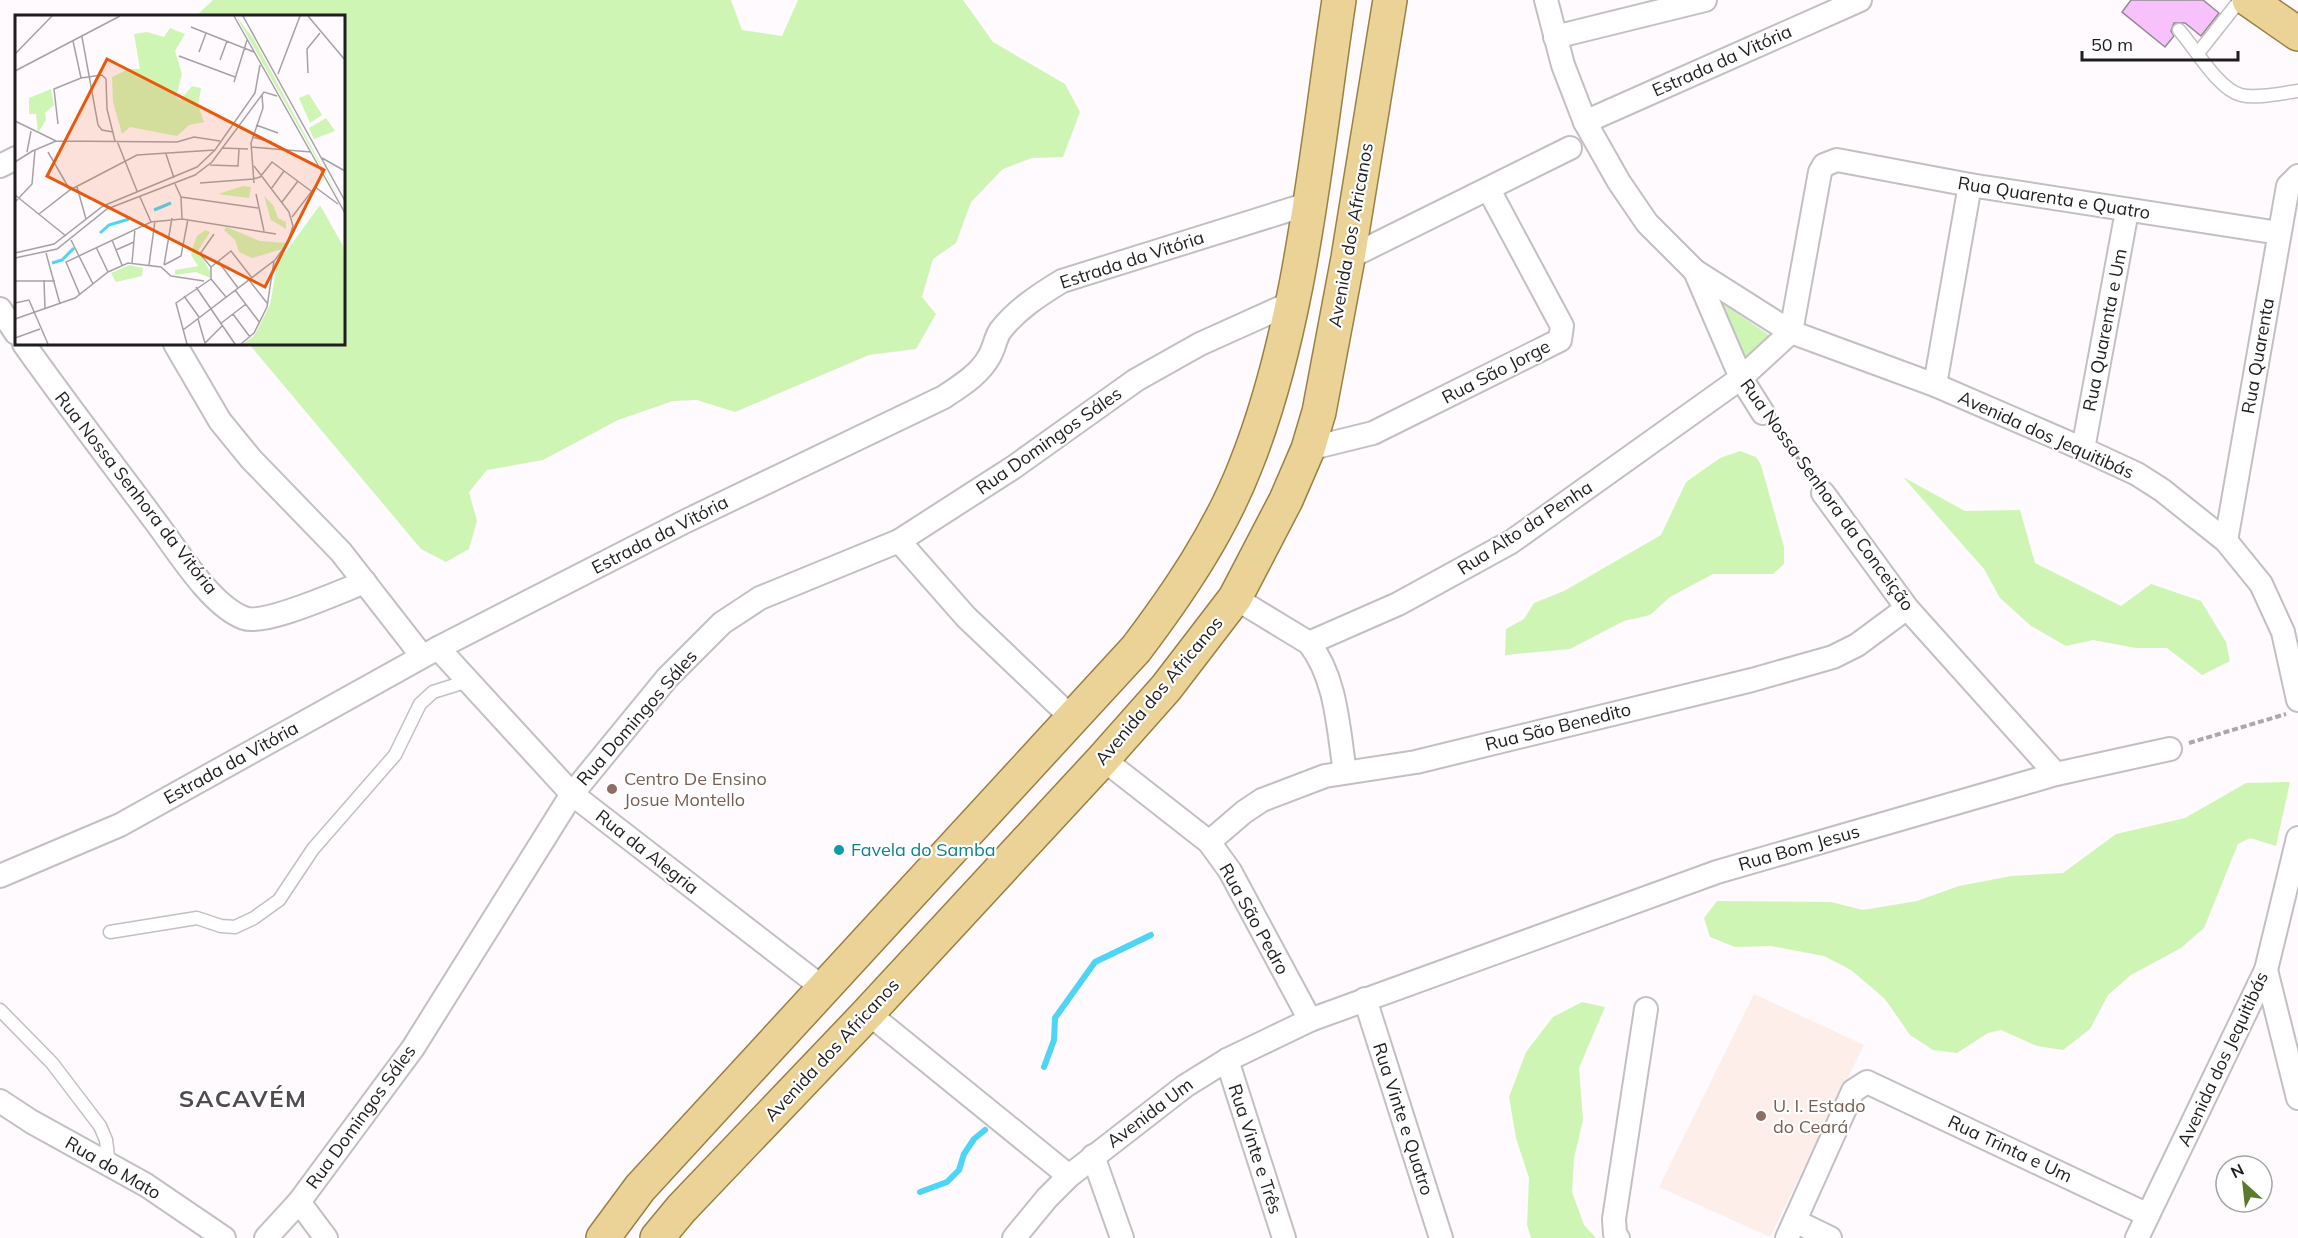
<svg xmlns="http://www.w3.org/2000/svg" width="2298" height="1238" font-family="Mulish,sans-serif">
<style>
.education{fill:#fdeeea}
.green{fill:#cff5b5}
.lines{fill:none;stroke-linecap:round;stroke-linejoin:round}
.stream{stroke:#4ed4f5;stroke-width:6}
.building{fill:#f8c1fb;stroke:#8f8b8f;stroke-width:1.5}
.lane-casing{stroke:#c3bfc3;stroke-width:15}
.street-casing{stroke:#c3bfc3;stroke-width:26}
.primary-casing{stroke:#9a8041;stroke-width:36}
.path{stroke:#aba8ab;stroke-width:4;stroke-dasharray:6 3;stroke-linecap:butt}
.lane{stroke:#fff;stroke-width:12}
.street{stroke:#fff;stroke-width:22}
.primary{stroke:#ebd398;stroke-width:33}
.education-dot{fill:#8d6e63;stroke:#fff;stroke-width:2}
.culture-dot{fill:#0f9aa8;stroke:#fff;stroke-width:2}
.labels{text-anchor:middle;stroke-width:4.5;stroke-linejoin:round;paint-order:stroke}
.street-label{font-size:18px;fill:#1f1d1f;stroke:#fff}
.education-label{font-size:18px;fill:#785e54;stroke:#fff;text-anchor:start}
.culture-label{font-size:18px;fill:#0d838f;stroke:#fff;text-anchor:start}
.district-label{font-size:24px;font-weight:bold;letter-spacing:1.5px;fill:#504c50;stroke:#fff}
.inset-river{fill:none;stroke:#4ed4f5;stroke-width:3}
.inset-road{fill:none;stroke:#a5a2a5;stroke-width:1.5}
.view{fill:#e8590c;fill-opacity:0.15;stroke:#e8590c;stroke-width:3}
.inset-edge{fill:none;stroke:#1f1d1f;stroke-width:3}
</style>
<rect width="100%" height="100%" fill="#fefafe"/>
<polygon class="education" points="1754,994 1864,1045 1770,1237 1659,1187"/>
<g class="green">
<polygon points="213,0 731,0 742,30 782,36 798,0 963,0 993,42 1065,84 1080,112 1063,157 1032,158 1003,169 971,202 956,243 933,259 922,297 936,314 916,349 869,355 735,412 697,400 673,401 618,420 543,460 487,470 469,492 477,521 469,549 446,562 421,549 249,344 344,344 344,16 196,16"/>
<polygon points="1719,301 1775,339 1746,363"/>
<polygon points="1740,451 1756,457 1761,465 1784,547 1784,564 1773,574 1713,574 1670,597 1650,615 1624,621 1570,649 1505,655 1506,629 1524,619 1534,603 1564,591 1661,535 1686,482 1720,458"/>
<polygon points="1903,477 1965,511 2020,510 2035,563 2121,606 2151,584 2201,601 2226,642 2230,661 2202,675 2167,648 2136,648 2093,640 2066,646 2031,626 2000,598 1984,569"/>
<polygon points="2290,782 2276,846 2250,838 2238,844 2204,928 2181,948 2131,975 2108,995 2090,1029 2063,1050 2037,1046 2001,1030 1988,1033 1957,1053 1933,1050 1910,1035 1885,999 1851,970 1824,956 1771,946 1735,947 1710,937 1704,918 1717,901 1831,902 1863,910 1917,901 1959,886 2011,876 2063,873 2116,834 2185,818 2246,783"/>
<polygon points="1582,1002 1605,1007 1579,1068 1583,1120 1574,1158 1572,1192 1584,1225 1596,1238 1531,1238 1527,1225 1529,1178 1516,1138 1509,1097 1526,1052 1553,1017"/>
</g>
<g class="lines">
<g class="stream">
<polyline points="1044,1067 1054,1040 1055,1018 1095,962 1151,935"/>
<polyline points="920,1192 947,1182 959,1170 964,1154 974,1139 985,1130"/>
</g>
</g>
<polygon class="building" points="2131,0 2203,0 2219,13 2201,36 2185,23 2174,23 2171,31 2174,36 2165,47 2122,12"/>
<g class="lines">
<g class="lane-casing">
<g id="lane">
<path d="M2179,30c16,18 39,59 62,65 15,4 41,-2 57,-4"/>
<polyline points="2198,53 2240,0"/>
<polyline points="110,932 197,918 221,926 235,927 254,918 279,900 313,849 395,755 420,704 433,692 468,681"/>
<polyline points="0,1010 52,1063 100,1126 106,1140 109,1165"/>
</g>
</g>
<g class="street-casing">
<g id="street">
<polyline points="1546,0 1563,65 1585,122 1619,182 1647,223 1695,271 1741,378 1763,413"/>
<polyline points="1555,37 1705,0"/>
<polyline points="1585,122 1860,0"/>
<polyline points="0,166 16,158"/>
<polyline points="1348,258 1570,148"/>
<polyline points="1695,271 1791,332 1935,385 2083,449 2137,474 2162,490 2226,541 2261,584 2283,632 2298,700"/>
<polyline points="0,309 16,333"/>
<path d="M24,344c41,58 85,115 128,173 22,28 57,88 92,101 21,8 97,-27 121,-36"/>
<polyline points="175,344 220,421 251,459 341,552 422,656"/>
<polyline points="1935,385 1970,185"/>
<polyline points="1308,449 1373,433 1560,340 1562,326 1489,190"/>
<polyline points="2083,449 2127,211"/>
<polyline points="1823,493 1907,608 2056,774"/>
<polyline points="899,541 966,617 1073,719"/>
<polyline points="2226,541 2288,186 2298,176"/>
<path d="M1235,598l74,45c28,36 29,86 36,129"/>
<polyline points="1309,643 1398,604 1511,542 1741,378 1791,332 1820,172 1824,165 1837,160 1970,185 2279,233"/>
<polyline points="438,648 572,794 823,988"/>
<polyline points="1103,759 1209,842 1230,871 1310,1020"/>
<polyline points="1209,842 1244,812 1262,800 1325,776 1416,762 1752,680 1833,657 1857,645 1907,608"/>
<path d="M0,876l120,-51 318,-177 248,-127 258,-124c16,-11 35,-22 45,-40 5,-8 6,-18 11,-26 16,-21 39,-36 62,-50l246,-77"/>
<polyline points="2266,970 2298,1098"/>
<polyline points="1365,999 1441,1238"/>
<polyline points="868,1013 1069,1176"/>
<polyline points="1227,1060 1284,1238"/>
<polyline points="0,1101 32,1122 146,1185 224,1238"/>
<polyline points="1093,1156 1122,1238"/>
<polyline points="299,1202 326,1238"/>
<polyline points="1795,1221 1830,1238"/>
<polyline points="266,1238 299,1202 413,1048 572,794 667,678 722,623 760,598 899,541 1014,467 1136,380 1200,344 1291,303"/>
<polyline points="1014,1238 1047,1198 1069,1176 1185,1086 1227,1060 1310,1020 1717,872 2056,774 2170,749"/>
<polyline points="1618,1238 1615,1234 1614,1219 1646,1009"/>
<polyline points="1787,1238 1853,1091 1867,1082 2148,1215"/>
<polyline points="2137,1238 2266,970 2298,838"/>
</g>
</g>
<g class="primary-casing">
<g id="primary">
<polyline points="2249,0 2298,34"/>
<path d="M603,1238l37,-50 496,-539c43,-57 83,-116 109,-182 57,-142 71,-316 94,-467"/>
<polyline points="657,1238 681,1209 868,1013 1103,759 1166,688 1235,598 1286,500 1308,449 1319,412 1348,258 1390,0"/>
</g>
</g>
<g class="path">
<polyline points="1775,428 1812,477"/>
<polyline points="2189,743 2286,714"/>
</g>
<use href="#lane" class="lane"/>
<use href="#street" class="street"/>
<use href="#primary" class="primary"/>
</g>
<g class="education-dot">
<circle cx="612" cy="789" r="6"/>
<circle cx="1761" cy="1116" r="6"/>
</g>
<circle class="culture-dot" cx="839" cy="850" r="6"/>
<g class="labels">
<g class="street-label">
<text transform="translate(1722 61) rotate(-24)" y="6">Estrada da Vitória</text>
<text transform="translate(2054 198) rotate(9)" y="6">Rua Quarenta e Quatro</text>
<text transform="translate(1351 235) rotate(-80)" y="6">Avenida dos Africanos</text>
<text transform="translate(1132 260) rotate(-18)" y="6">Estrada da Vitória</text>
<text transform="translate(2105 330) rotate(-79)" y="6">Rua Quarenta e Um</text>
<text transform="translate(2258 356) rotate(-80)" y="6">Rua Quarenta</text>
<text transform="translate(1496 372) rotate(-27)" y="6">Rua São Jorge</text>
<text transform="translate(2046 435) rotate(24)" y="6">Avenida dos Jequitibás</text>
<text transform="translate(1049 441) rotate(-35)" y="6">Rua Domingos Sáles</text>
<text transform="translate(136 493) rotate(52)" y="6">Rua Nossa Senhora da Vitória</text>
<text transform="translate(1827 495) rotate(54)" y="6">Rua Nossa Senhora da Conceição</text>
<text transform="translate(1525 528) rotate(-33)" y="6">Rua Alto da Penha</text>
<text transform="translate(660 535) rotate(-27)" y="6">Estrada da Vitória</text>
<text transform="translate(1159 691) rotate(-50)" y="6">Avenida dos Africanos</text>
<text transform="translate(637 718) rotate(-49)" y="6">Rua Domingos Sáles</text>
<text transform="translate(1558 727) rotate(-14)" y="6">Rua São Benedito</text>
<text transform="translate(231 763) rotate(-29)" y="6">Estrada da Vitória</text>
<text transform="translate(1799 848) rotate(-16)" y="6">Rua Bom Jesus</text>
<text transform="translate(647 852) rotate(38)" y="6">Rua da Alegria</text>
<text transform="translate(1254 919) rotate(61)" y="6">Rua São Pedro</text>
<text transform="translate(832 1050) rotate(-47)" y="6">Avenida dos Africanos</text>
<text transform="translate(2223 1059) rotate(-65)" y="6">Avenida dos Jequitibás</text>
<text transform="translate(1150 1113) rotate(-37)" y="6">Avenida Um</text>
<text transform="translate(361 1117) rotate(-54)" y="6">Rua Domingos Sáles</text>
<text transform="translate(1403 1119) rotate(72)" y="6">Rua Vinte e Quatro</text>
<text transform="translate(1255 1149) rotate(72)" y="6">Rua Vinte e Três</text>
<text transform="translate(2010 1149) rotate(25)" y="6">Rua Trinta e Um</text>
<text transform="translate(113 1168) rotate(30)" y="6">Rua do Mato</text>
</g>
<g class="education-label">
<text x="624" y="785">Centro De Ensino<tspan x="624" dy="21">Josue Montello</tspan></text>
<text x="1773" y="1112">U. I. Estado<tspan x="1773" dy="21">do Ceará</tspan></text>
</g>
<g class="culture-label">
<text x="851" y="856">Favela do Samba</text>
</g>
<g class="district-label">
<text x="243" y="1107">SACAVÉM</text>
</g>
</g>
<g transform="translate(15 15)">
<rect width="330" height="330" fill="#fefafe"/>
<path d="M221,1l17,22 92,171zM155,13l15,6 -10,17 7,23 -6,23 4,3 12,-14 9,2 -3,17 6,17 -15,3 -12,11 -47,-9 -8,7 -9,-32 -1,-25 17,-8h11l-6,-35 13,-2 17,5zM36,74l3,16 -9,8 1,7 -8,13 -2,-19h-7v-16zM294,79l13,21 -12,8 -11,-25zM311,103l9,13 -21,8 -5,-11zM228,171l8,1 -2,11 -31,-4zM249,181l9,9 5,13 8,4v7l-15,-9zM305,190l23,41 2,98h-102l11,-8 16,-31 7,-41zM211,212l34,14 26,2 -4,6 -30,9 -13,-6 -4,-12 -11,-10zM190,215l5,2 -12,19 12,20v7l-14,-6 -21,3v-5l23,-4 -7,-11 1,-6 5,-13zM114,250l14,3 -1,8 -26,6 -5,-9z" fill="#cff5b5"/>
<path class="inset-river" d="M139,195l17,-7M85,218l9,-8 20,-6M37,248l10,-3 12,-12"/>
<path class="inset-road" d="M219,1l111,197M228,1l102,185M293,1l37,44M176,12l63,25M67,22l16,88 4,5 11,2M58,26l8,37M184,37l7,-19M0,39l37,-38M164,41l56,21M205,45l7,-19M0,56l105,-55M293,58l-1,-24 13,-16M263,59l22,-58M219,67l13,-42M0,106l41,20 121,1 17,-5 26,4M43,109l-4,-35 27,-11 21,-3 4,4 1,30 8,32M241,110l22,8M237,122l20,5M102,126l20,50M236,132l60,5M207,133l26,1M12,137l4,-21M33,137l22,38M151,139l8,24M307,143l23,13M0,147l19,-12M195,150l28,1 1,-17M185,168l53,-4 7,-2 12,-15 39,29M239,168l-3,-40 12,-35 -1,-13M160,169l6,13 1,22M62,172l9,32M256,174l13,-18M241,179l8,37M0,180l51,41M125,182l11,25M166,182l77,11M0,187l17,-18 3,-34 21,-9M267,187l16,-21M24,199l31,-24 67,-35 78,-5M277,202l23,-30 23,17M56,225l22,44M97,225l10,25M81,232l12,25M101,235l18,-8M0,238l39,-9 49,-38 94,-39 18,-17 40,-57 5,-28M31,238l14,51M0,243l42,-9 50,-40 88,-34 17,-13 52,-70 13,4M203,246l20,27M117,248l3,-34M134,250l6,-44M149,250l17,-9 7,-37M149,250l8,-47M196,252l20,-16 21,27M196,264v-12l-11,-13 14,-20M196,264l15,18M29,265l1,29M234,265l18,23M0,266h40M181,272l39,57M220,275l25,33M65,280l-14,-33 85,-40 31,-3 94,15M169,281l15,21M0,288l14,-3 19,44M218,299l17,23M0,304l60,-21 33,-26 20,-9 33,4 10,9 33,5M183,304l7,24 17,-17M205,309l26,-20M168,315l92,-70 13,-18 5,-16 -4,-14 -35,-46M0,323l25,-9M172,329l-11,-41 35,-24M226,329l13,-11 13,-26 7,-46"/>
<path class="view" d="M92,44l217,111 -59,117 -218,-111z"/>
<rect width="330" height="330" class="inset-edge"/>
</g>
<g transform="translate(2244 1184) rotate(333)"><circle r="28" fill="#ffffff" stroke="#a5a5a5" stroke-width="1.5"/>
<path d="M0-4.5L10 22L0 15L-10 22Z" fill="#5c792f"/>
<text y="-9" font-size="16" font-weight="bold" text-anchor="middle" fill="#1f1d1f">N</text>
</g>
<path d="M2082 51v9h156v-9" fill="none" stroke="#1f1d1f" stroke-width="3"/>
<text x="2091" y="51" font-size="18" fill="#1f1d1f" stroke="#ffffff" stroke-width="4.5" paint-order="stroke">50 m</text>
</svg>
